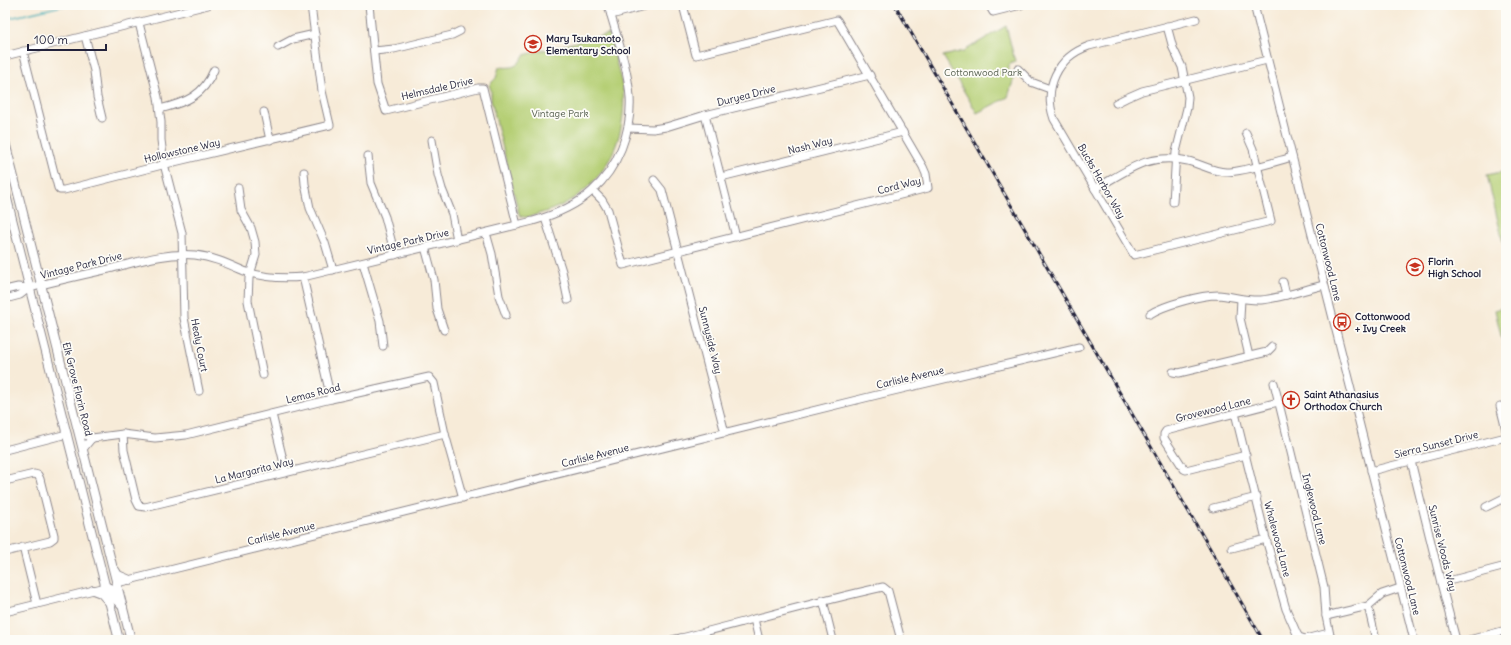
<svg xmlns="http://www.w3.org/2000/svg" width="1511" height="645" font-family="Delius,sans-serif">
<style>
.green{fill:#b5cf75;stroke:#6c7858}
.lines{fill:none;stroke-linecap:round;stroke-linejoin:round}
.stream{stroke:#3cacb6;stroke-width:1.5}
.minor-casing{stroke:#8c868a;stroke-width:9}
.major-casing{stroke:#8c868a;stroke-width:10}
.minor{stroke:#fff;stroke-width:7}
.major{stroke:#fff;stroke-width:8}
.rail-casing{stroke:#22223b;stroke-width:3}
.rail{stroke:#fdfcf7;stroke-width:1.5;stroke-dasharray:4.5;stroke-linecap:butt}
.labels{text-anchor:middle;stroke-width:3.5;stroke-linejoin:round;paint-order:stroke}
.poi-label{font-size:10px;font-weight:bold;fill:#22223b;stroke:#fdfcf7;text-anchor:start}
.park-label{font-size:10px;fill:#555f4f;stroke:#fdfcf7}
.street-label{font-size:10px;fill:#22223b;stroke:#fdfcf7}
</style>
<rect width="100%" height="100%" fill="#fdfcf7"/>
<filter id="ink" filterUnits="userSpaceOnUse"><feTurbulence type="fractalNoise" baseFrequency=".025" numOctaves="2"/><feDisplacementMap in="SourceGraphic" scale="8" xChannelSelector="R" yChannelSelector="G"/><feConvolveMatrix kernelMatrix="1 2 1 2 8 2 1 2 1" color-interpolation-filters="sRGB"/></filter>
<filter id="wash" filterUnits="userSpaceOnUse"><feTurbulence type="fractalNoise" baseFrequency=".012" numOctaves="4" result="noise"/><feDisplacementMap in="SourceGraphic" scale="16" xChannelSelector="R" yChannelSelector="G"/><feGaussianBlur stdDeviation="0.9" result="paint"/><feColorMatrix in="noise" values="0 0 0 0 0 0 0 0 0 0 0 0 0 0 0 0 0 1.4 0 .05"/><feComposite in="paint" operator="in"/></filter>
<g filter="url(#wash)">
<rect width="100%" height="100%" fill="#f7ebd8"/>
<g class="green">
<path d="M1006,26l9,35 -6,4c0,6 -1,11 5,13l-6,19 -31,16 -34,-57 21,-5z"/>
<path d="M609,34l14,54c6,59 -27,111 -85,126 -6,2 -14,6 -19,0l-28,-114v-10l-2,-5 7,-7 3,-11c13,1 18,1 25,-12z"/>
<polygon points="1506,171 1506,255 1487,175"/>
<polygon points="1506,305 1506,357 1495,310"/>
</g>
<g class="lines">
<polyline class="stream" points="5,19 66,5"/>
</g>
</g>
<g filter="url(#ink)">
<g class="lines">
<g class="minor-casing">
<g id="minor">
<polyline points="369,5 377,84 386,111 478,88 483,88 517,225"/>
<polyline points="989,5 993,12 1021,5"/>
<polyline points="1254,5 1414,640"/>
<polyline points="611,15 648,5"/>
<path d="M1196,19l-107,27c-32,11 -46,42 -35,73l80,136 137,-34 -18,-72 -7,-16"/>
<polyline points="139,23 158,97 161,122 161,140 164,164 182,233 184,318 199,391"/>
<polyline points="1167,26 1173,48 1182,67 1188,97 1187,108 1176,152 1173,202"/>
<polyline points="85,36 94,71 97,97 102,118"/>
<polyline points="278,47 293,39 315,34"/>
<polyline points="23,51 58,188 60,190 64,190 170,163 330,125 322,91 311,5"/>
<polyline points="374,51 394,49 452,35 460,31"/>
<polyline points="5,56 208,5"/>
<polyline points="1018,69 1031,82 1050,89"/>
<polyline points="1116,103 1126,98 1142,91 1267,60"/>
<path d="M160,109c27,-7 43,-13 54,-39"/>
<polyline points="264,112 270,140"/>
<polyline points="705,115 736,237"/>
<polyline points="628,128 653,129 666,127 705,115 870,75"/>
<polyline points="432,140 438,175 442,189 452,214 457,240"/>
<polyline points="368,156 371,183 385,217 395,255"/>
<polyline points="304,172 305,184 310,208 325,243 333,270"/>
<polyline points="721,177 903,132"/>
<polyline points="654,180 662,190 725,433"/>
<polyline points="238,188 241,210 251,228 255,242 256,255 249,278 248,301 263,375"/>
<path d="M1095,189c33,-19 53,-37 93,-28 13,3 25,11 38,11 18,0 48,-10 66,-15"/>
<polyline points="593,191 602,200 608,210 623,265 928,188 926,174 923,167 837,20 696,55 683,5"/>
<polyline points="545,218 562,271 568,300"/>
<polyline points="486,233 492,254 499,296 506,315"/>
<polyline points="425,247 434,280 437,309 444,330"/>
<polyline points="363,263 380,321 383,346"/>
<polyline points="303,277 331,399"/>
<polyline points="1283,282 1286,295"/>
<path d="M5,290l13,-3 11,1c26,-7 53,-13 80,-19 28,-7 57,-17 86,-14 18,2 33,9 49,16 20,7 39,8 59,6l230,-56c21,-6 42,-14 59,-30 26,-23 40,-60 38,-94 -2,-29 -14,-63 -22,-92"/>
<polyline points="5,299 20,295 29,288"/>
<polyline points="1241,299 1240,318 1249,356"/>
<path d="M1150,314c14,-9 51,-19 68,-19 14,1 28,6 43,5 21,-2 42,-10 63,-15"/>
<polyline points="1173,372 1179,373 1267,352 1272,347"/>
<polyline points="1274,383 1324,587 1326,616 1331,640"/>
<polyline points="1500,406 1506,430"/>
<polyline points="1235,413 1266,539 1286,609 1297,634 1299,637 1305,639 1329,633"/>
<polyline points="272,414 286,472"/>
<polyline points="123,434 124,450 136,500 139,506 145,507 445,434"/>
<polyline points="83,449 92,438 123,434 155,438 186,435 331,399 429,377 434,383 445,434 463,498"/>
<polyline points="5,450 67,434"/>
<polyline points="1246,455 1186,470 1184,469 1164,438 1164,434 1166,431 1278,402"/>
<polyline points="1411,461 1441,583 1456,640"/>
<polyline points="1371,471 1506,437"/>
<polyline points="5,481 34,474 38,475 40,479 54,535 54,538 50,541 5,552"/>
<polyline points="1486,507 1506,497"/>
<polyline points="1213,508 1257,497"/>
<polyline points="23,547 37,604"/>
<polyline points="1232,548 1266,539"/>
<polyline points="117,583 885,393 1079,347"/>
<polyline points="1441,583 1506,566"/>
<polyline points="823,600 833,640"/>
<polyline points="1368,606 1376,640"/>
<polyline points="5,612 106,587"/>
<polyline points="1326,616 1368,606 1382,594 1400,588"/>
<polyline points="754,619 759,640"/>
<polyline points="672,640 681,638"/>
<path d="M682,640l-1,-2c68,-17 134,-36 202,-51l5,4 13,49"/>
<polyline points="1469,640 1506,630"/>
</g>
</g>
<g class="major-casing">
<g id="major">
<polyline points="5,142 131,640"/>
<polyline points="5,191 119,640"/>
<polyline points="79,428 84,434 92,438"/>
<polyline points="115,570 118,575 130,580"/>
<polyline points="107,587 112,589 115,599 123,607"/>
<polyline points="93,590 101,593 109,602"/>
</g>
</g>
<use href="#minor" class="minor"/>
<use href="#major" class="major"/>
<g class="rail-casing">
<polyline id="rail" points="895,5 1263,640"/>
</g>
<use href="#rail" class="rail"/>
</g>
</g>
<defs>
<g id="school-ring" transform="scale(0.9)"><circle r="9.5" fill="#fdfcf7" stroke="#c8321e" stroke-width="1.5"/><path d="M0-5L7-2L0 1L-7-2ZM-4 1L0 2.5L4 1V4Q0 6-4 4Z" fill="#c8321e"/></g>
<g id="bus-ring" transform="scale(0.9)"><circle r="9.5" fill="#fdfcf7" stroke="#c8321e" stroke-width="1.5"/><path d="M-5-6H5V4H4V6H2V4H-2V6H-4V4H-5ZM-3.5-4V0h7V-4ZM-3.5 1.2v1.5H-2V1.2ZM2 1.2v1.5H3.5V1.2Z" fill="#c8321e"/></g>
<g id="church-ring" transform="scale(0.9)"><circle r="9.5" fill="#fdfcf7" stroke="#c8321e" stroke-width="1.5"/><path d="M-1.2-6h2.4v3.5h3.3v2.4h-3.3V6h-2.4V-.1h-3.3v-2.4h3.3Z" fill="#c8321e"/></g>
</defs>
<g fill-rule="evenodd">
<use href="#school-ring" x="533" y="44"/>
<use href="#school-ring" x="1415" y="267"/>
<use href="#bus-ring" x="1342" y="322"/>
<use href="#church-ring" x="1291" y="400"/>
</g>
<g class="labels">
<g class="poi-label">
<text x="546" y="42">Mary Tsukamoto<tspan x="546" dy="12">Elementary School</tspan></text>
<text x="1428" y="265">Florin<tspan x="1428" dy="12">High School</tspan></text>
<text x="1355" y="320">Cottonwood<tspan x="1355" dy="12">+ Ivy Creek</tspan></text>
<text x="1304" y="398">Saint Athanasius<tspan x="1304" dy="12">Orthodox Church</tspan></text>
</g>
<g class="park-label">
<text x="983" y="76">Cottonwood Park</text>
<text x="560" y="117">Vintage Park</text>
</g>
<g class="street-label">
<text transform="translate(437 88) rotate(-13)" y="4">Helmsdale Drive</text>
<text transform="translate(746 95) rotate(-14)" y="4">Duryea Drive</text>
<text transform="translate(810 145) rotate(-14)" y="4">Nash Way</text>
<text transform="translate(182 150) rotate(-13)" y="4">Hollowstone Way</text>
<text transform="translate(1102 181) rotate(60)" y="4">Bucks Harbor Way</text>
<text transform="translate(899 185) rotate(-14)" y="4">Cord Way</text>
<text transform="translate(408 241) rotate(-13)" y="4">Vintage Park Drive</text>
<text transform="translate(1329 262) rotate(76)" y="4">Cottonwood Lane</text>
<text transform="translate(81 265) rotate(-14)" y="4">Vintage Park Drive</text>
<text transform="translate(711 340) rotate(76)" y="4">Sunnyside Way</text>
<text transform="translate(200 345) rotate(79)" y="4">Healy Court</text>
<text transform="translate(910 377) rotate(-13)" y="4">Carlisle Avenue</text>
<text transform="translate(78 389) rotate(76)" y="4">Elk Grove Florin Road</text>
<text transform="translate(313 393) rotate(-14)" y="4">Lemas Road</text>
<text transform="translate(1213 409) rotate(-14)" y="4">Grovewood Lane</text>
<text transform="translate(1436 444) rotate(-14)" y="4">Sierra Sunset Drive</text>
<text transform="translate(595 455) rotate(-14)" y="4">Carlisle Avenue</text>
<text transform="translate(254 470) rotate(-14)" y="4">La Margarita Way</text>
<text transform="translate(1315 509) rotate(76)" y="4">Inglewood Lane</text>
<text transform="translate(281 533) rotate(-14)" y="4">Carlisle Avenue</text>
<text transform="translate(1278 539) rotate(75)" y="4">Whalewood Lane</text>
<text transform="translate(1443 548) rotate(76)" y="4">Sunrise Woods Way</text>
<text transform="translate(1408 576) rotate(76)" y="4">Cottonwood Lane</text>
</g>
</g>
<rect width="1511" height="645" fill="none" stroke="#fdfcf7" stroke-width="20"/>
<path d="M28 44v6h78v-6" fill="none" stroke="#22223b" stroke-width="2"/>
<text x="34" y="44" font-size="12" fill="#22223b" stroke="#fdfcf7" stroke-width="3" paint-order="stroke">100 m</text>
</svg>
